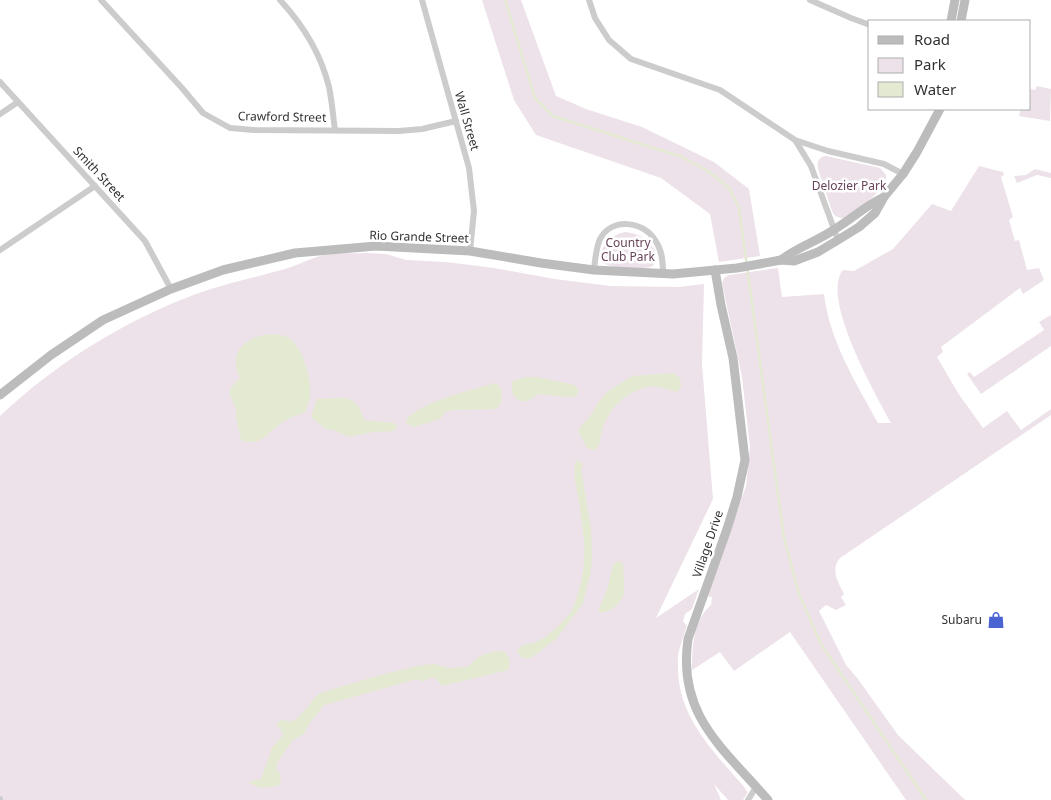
<svg xmlns="http://www.w3.org/2000/svg" width="1051" height="800" font-family="'Noto Sans',sans-serif">
<style>
.green{fill:#ede2e9}
.water{fill:#e3ead1}
.lines{fill:none;stroke-linecap:round;stroke-linejoin:round}
.stream{stroke:#e3ead1;stroke-width:2.5}
.street{stroke:#ccc;stroke-width:6}
.secondary{stroke:#bcbcbc;stroke-width:9}
.labels{text-anchor:middle;stroke-width:5;stroke-linejoin:round;paint-order:stroke}
.street-label{font-size:12px;fill:#323232;stroke:#fff}
.park-label{font-size:12px;fill:#69435a;stroke:#fff}
.poi-label{font-size:12px;fill:#323232;stroke:#fff;text-anchor:end}
</style>
<rect width="100%" height="100%" fill="#fff"/>
<g class="green">
<polygon points="482,0 521,0 556,96 586,109 642,127 714,162 749,189 760,256 719,262 710,214 661,178 536,135 514,100"/>
<polygon points="1037,86 1051,89 1050,121 1019,116 1021,109 1030,109 1030,89 1035,90"/>
<path d="M826,156l54,12 6,7c1,15 -30,36 -42,44l-9,-3 -3,-5 -14,-42c-1,-7 0,-12 8,-13z"/>
<path d="M979,166l24,6 1,3 -3,2 12,40 -4,3 6,21 4,-1 8,30 12,-2 5,12 -21,14 -3,-6 -79,59 2,5 -6,5 21,36 25,35 24,-17 14,19 30,-21v6l-211,143c-10,12 -2,24 4,36l-3,3 5,8 -10,5 -10,-5 -7,6 27,54 12,14 40,56 65,63 3,2h-60l-116,-168 -56,39 -14,-19 -28,18c0,-22 1,-50 19,-65l1,-8h-3l-1,-3 38,-108 4,-39 -8,-70 -20,-94 2,-5 5,-3 49,-7 4,29 42,-3c6,48 31,87 54,129h13c-15,-28 -71,-125 -48,-153l11,1 39,-22 39,-45 19,7z"/>
<polygon points="1035,169 1051,173 1051,178 1037,175 1017,183 1014,176 1026,175"/>
<path d="M625,232c16,1 37,14 28,34 -8,4 -44,3 -51,-4 -4,-16 9,-27 23,-30z"/>
<path d="M366,253l20,1 20,6 40,2 48,6 61,11 55,7 69,1 25,-3 -2,80 11,135 -57,119 43,-29 -7,20 -7,5 -2,7 4,5c-3,8 -6,17 -8,25 -2,6 -1,14 -1,20 2,49 37,82 67,117l1,3 2,1 -5,8h-15l-14,-16 7,16h-721v-384c56,-53 124,-95 196,-122 27,-10 54,-15 81,-23 15,-3 29,-11 43,-15 14,-4 32,-2 46,-3z"/>
<polygon points="1051,315 1051,346 981,394 967,374 970,372 974,377 1044,330 1039,322"/>
</g>
<g class="water">
<path d="M273,334c4,1 9,1 12,2 18,8 27,43 25,61 -1,5 -3,10 -5,15 -8,3 -18,7 -25,12 -14,10 -19,23 -39,16l-5,-23v-8l-7,-17 2,-5 9,-9c-14,-27 8,-43 33,-44z"/>
<path d="M673,373l7,5 1,9 -4,5c-8,-3 -23,-7 -31,-5 -21,6 -38,22 -44,43 -3,10 0,12 -7,21l-9,-4 -8,-17 13,-15 6,-11 10,-12 25,-16z"/>
<path d="M526,377h9l36,7 5,2 3,5 -3,5 -6,1 -31,-3 -12,7h-7c-8,-5 -10,-11 -7,-20z"/>
<path d="M496,383l6,7 -1,13 -5,6 -43,1 -8,2 -5,7 -26,8 -8,-4c2,-18 72,-35 90,-40z"/>
<path d="M317,399c24,0 40,-8 47,21l30,3 3,4 -4,4 -20,1 -25,5 -14,-7 -8,-1 -15,-12z"/>
<path d="M576,460l7,4 -2,5 10,60 1,31 -2,15 -7,28 -26,35 -26,20h-9l-5,-7c7,-9 10,-6 19,-9 10,-3 29,-22 35,-30 4,-7 6,-15 8,-22 9,-34 5,-54 0,-88 -2,-16 -7,-25 -3,-42z"/>
<path d="M618,561l5,3c0,9 2,19 1,28 -2,12 -15,22 -26,20l10,-25 5,-23z"/>
<path d="M497,651l8,1c5,6 6,11 3,18l-66,16 -7,-8h-7l-5,4 -6,-3 -93,26 -15,19 -5,10 -12,7 -15,22 -1,7 4,3 1,7 -3,6 -18,2 -12,-6 13,-3 11,-31 11,-13 -1,-4 -5,-6 3,-5c4,0 9,2 13,1 9,-4 18,-21 27,-28l64,-19 34,-8 16,-2 14,4 20,-1c9,-10 16,-14 29,-16z"/>
</g>
<g class="lines">
<polyline class="stream" points="505,0 535,98 553,116 682,157 708,171 729,188 739,208 784,538 799,594 821,644 926,800"/>
<g class="street">
<polyline points="101,0 182,88 203,113 230,128 254,130 399,131 422,129 456,121"/>
<path d="M280,0c23,25 41,54 49,87 3,14 4,29 6,43"/>
<polyline points="422,0 469,168 474,211 470,251"/>
<polyline points="589,0 595,18 609,40 631,59 720,90 795,140 811,166 838,240"/>
<polyline points="810,0 851,18 870,25"/>
<polyline points="0,82 145,241 171,289"/>
<polyline points="0,114 18,102"/>
<polyline points="795,140 828,151 884,164 903,174"/>
<polyline points="0,250 95,186"/>
<path d="M594,270c1,-10 2,-22 6,-31 12,-22 43,-18 55,1 7,10 8,21 8,33"/>
<polyline points="0,799 0,800"/>
<polyline points="748,800 756,787"/>
</g>
<g class="secondary">
<polyline points="951,21 955,0"/>
<polyline points="961,21 965,0"/>
<path d="M781,260c16,-13 37,-19 54,-31 18,-11 30,-23 49,-32"/>
<path d="M715,270l6,35 12,53 12,102 -8,37 -10,32 -39,110c-11,76 35,109 80,161"/>
<polyline points="0,395 51,355 103,320 171,289 223,270 295,253 376,246 470,251 541,263 594,270 673,274 737,268 781,260 794,261 818,252 838,240 859,227 875,213 884,197 903,174 917,152 940,109"/>
</g>
</g>
<defs>
<g id="shop-bare" transform="scale(1.35)"><path d="M-5-2.5h2.3a2.7 3.5 0 0 1 5.4 0H5L5.5 6h-11ZM-1.5-2.5h3a1.5 2.3 0 0 0-3 0Z" fill="#4a64d3" stroke="#fff" stroke-width="2.5" paint-order="stroke"/></g>
</defs>
<g fill-rule="evenodd">
<use href="#shop-bare" x="996" y="620"/>
</g>
<g class="labels">
<g class="street-label">
<text transform="translate(282 117) rotate(1)" y="4">Crawford Street</text>
<text transform="translate(467 121) rotate(74)" y="4">Wall Street</text>
<text transform="translate(99 174) rotate(47)" y="4">Smith Street</text>
<text transform="translate(419 237) rotate(2)" y="4">Rio Grande Street</text>
<text transform="translate(708 544) rotate(-71)" y="4">Village Drive</text>
</g>
<g class="park-label">
<text x="849" y="190">Delozier Park</text>
<text x="628" y="247">Country<tspan x="628" dy="14">Club Park</tspan></text>
</g>
<g class="poi-label">
<text x="982" y="624">Subaru</text>
</g>
</g>
<rect x="868" y="20" width="162" height="90" fill="#ffffff" stroke="#adadad"/>
<rect x="878" y="36" width="25" height="8" fill="#bcbcbc" stroke="#adadad"/>
<text x="914" y="45" font-size="15" fill="#323232">Road</text>
<rect x="878" y="58" width="25" height="15" fill="#ede2e9" stroke="#adadad"/>
<text x="914" y="70" font-size="15" fill="#323232">Park</text>
<rect x="878" y="82" width="25" height="15" fill="#e3ead1" stroke="#adadad"/>
<text x="914" y="95" font-size="15" fill="#323232">Water</text>
</svg>
